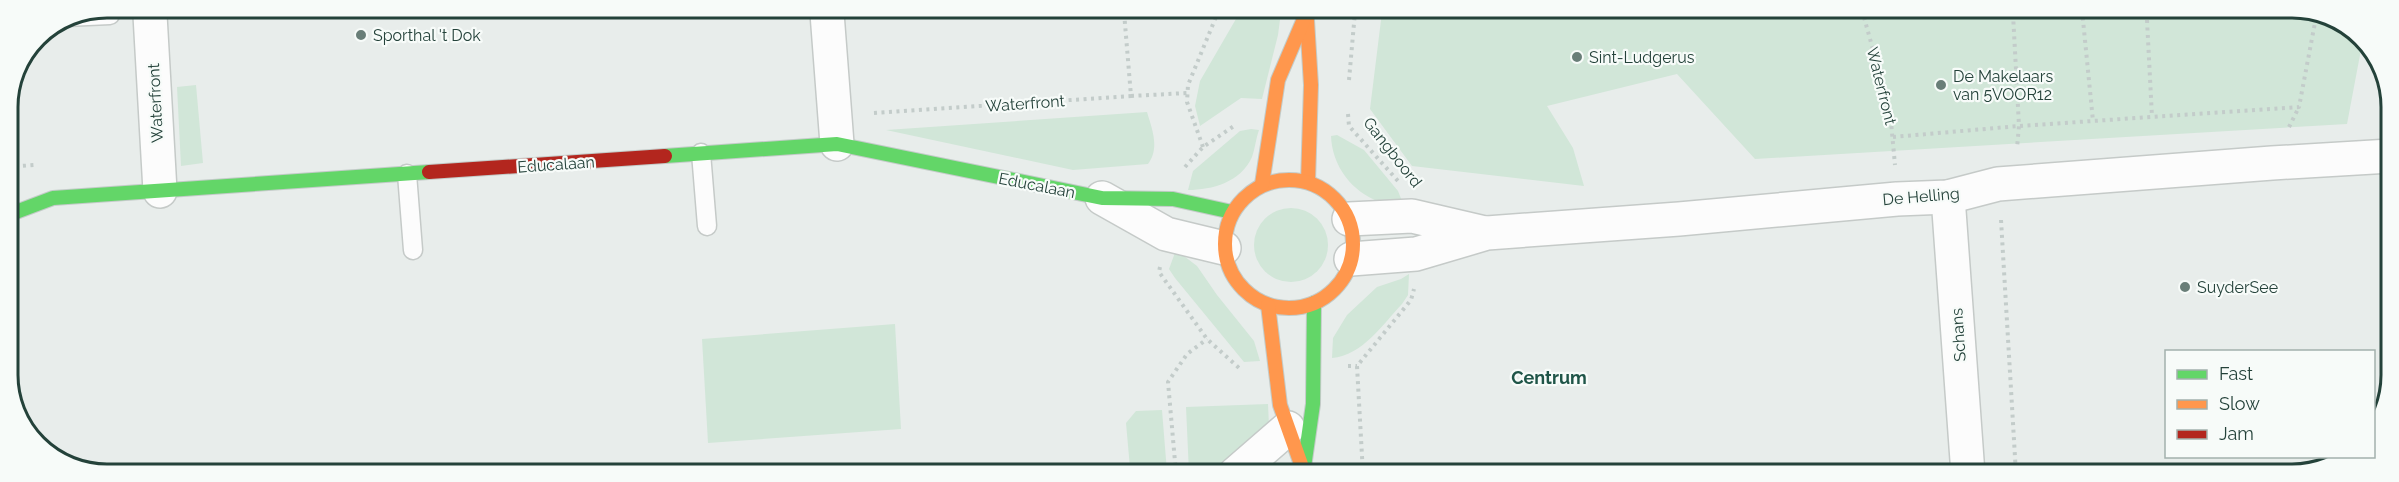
<svg xmlns="http://www.w3.org/2000/svg" width="2399" height="482" font-family="Raleway,sans-serif">
<style>
.green{fill:#d1e6d8}
.lines{fill:none;stroke-linecap:round;stroke-linejoin:round}
.lane-casing{stroke:#c5cac8;stroke-width:21}
.street-casing{stroke:#c5cac8;stroke-width:36}
.fast-casing{stroke:#c3cbc8;stroke-width:16}
.slow-casing{stroke:#c3cbc8;stroke-width:16}
.jam-casing{stroke:#c3cbc8;stroke-width:16}
.path{stroke:#c3ccca;stroke-width:4;stroke-dasharray:3 4.5;stroke-linecap:butt}
.lane{stroke:#fcfcfc;stroke-width:18}
.street{stroke:#fcfcfc;stroke-width:33}
.fast{stroke:#63d668;stroke-width:14}
.slow{stroke:#ff974d;stroke-width:14}
.jam{stroke:#b3261e;stroke-width:14}
.poi-dot{fill:#697e78;stroke:#f7fbf9;stroke-width:2}
.labels{text-anchor:middle;stroke-width:4.5;stroke-linejoin:round;paint-order:stroke}
.poi-label{font-size:16px;fill:#24423a;stroke:#f7fbf9;text-anchor:start}
.street-label{font-size:16px;fill:#24423a;stroke:#f7fbf9}
.neighbourhood-label{font-size:18px;font-weight:bold;fill:#1f5548;stroke:#f7fbf9}
.rim{fill:none;stroke:#24423a;stroke-width:3}
</style>
<rect width="100%" height="100%" fill="#e8edeb"/>
<g class="green">
<polygon points="2311,9 2363,39 2347,124 1755,159 1677,74 1547,106 1573,148 1584,186 1412,166 1370,109 1382,12"/>
<polygon points="1240,12 1281,12 1278,35 1262,99 1241,98 1200,126 1195,106 1200,81"/>
<polygon points="196,85 203,163 181,166 177,87"/>
<path d="M1147,112c5,17 13,36 1,52l-75,6 -187,-40z"/>
<path d="M1251,129l8,1c-3,8 -4,19 -7,27 -11,25 -40,33 -64,33l5,-19 47,-40z"/>
<path d="M1337,135l27,15 34,41 6,15c-8,-1 -17,-1 -24,-4 -28,-10 -48,-36 -49,-66z"/>
<circle cx="1291" cy="245" r="37"/>
<polygon points="1176,250 1197,266 1217,295 1254,341 1260,361 1244,362 1175,278 1169,269"/>
<path d="M1409,274l-1,21 -6,9c-20,21 -39,51 -70,54l1,-20 14,-23 30,-28 24,-8z"/>
<polygon points="895,324 901,429 708,443 702,339"/>
<polygon points="1268,404 1269,426 1222,473 1189,473 1186,407"/>
<polygon points="1162,410 1167,472 1136,473 1130,468 1126,423 1136,411"/>
</g>
<g class="lines">
<g class="lane-casing">
<g id="lane">
<polyline points="66,17 110,15"/>
<polyline points="701,153 707,226"/>
<polyline points="407,174 413,250"/>
</g>
</g>
<g class="street-casing">
<g id="street">
<polyline points="827,13 837,144"/>
<polyline points="150,15 160,191"/>
<polyline points="1948,197 1968,474"/>
<polyline points="1102,198 1166,234 1224,248"/>
<polyline points="1349,219 1412,216 1485,233"/>
<polyline points="1351,259 1416,254 1487,233 1679,219 1897,199 1948,197 1998,184 2272,163 2390,156"/>
<polyline points="1235,474 1288,428"/>
</g>
</g>
<g class="fast-casing">
<g id="fast">
<polyline points="665,156 837,144 1102,198 1173,199 1232,212"/>
<polyline points="8,215 53,198 429,172"/>
<polyline points="1303,474 1313,404 1314,303"/>
</g>
</g>
<g class="slow-casing">
<g id="slow">
<polyline points="1307,20 1311,85 1308,182"/>
<circle cx="1289" cy="244" r="64"/>
<polyline points="1262,184 1278,80 1307,12"/>
<polyline points="1268,305 1280,405 1302,467"/>
</g>
</g>
<g class="jam-casing">
<polyline id="jam" points="429,172 665,156"/>
</g>
<g class="path">
<polyline points="1862,10 1890,111 1895,165"/>
<polyline points="2082,10 2093,121"/>
<polyline points="2013,14 2019,126 2017,148"/>
<polyline points="2147,20 2152,117"/>
<polyline points="1349,80 1355,12"/>
<polyline points="1131,96 1187,93"/>
<polyline points="874,113 1131,96 1124,12"/>
<polyline points="1348,114 1349,126 1398,181"/>
<polyline points="2289,127 2299,107"/>
<polyline points="1893,137 2019,126 2299,107 2317,12"/>
<polyline points="1203,147 1187,102 1188,85 1218,12"/>
<polyline points="8,167 34,165"/>
<polyline points="1185,167 1203,147 1234,126"/>
<polyline points="2001,220 2016,474"/>
<polyline points="1160,267 1159,272 1207,339 1239,368"/>
<polyline points="1348,366 1357,366"/>
<polyline points="1176,473 1168,382 1187,354 1207,339"/>
<polyline points="1363,474 1357,366 1411,300 1414,289"/>
</g>
<use href="#lane" class="lane"/>
<use href="#street" class="street"/>
<use href="#fast" class="fast"/>
<use href="#slow" class="slow"/>
<use href="#jam" class="jam"/>
</g>
<g class="poi-dot">
<circle cx="361" cy="35" r="6"/>
<circle cx="1577" cy="57" r="6"/>
<circle cx="1941" cy="85" r="6"/>
<circle cx="2185" cy="287" r="6"/>
</g>
<g class="labels">
<g class="poi-label">
<text x="373" y="41">Sporthal 't Dok</text>
<text x="1589" y="63">Sint-Ludgerus</text>
<text x="1953" y="82">De Makelaars<tspan x="1953" dy="18">van 5VOOR12</tspan></text>
<text x="2197" y="293">SuyderSee</text>
</g>
<g class="street-label">
<text transform="translate(1882 86) rotate(76)" y="6">Waterfront</text>
<text transform="translate(155 103) rotate(-93)" y="6">Waterfront</text>
<text transform="translate(1025 103) rotate(-4)" y="6">Waterfront</text>
<text transform="translate(1393 152) rotate(52)" y="6">Gangboord</text>
<text transform="translate(556 164) rotate(-4)" y="6">Educalaan</text>
<text transform="translate(1037 185) rotate(11)" y="6">Educalaan</text>
<text transform="translate(1921 196) rotate(-5)" y="6">De Helling</text>
<text transform="translate(1958 335) rotate(-94)" y="6">Schans</text>
</g>
<g class="neighbourhood-label">
<text x="1549" y="384">Centrum</text>
</g>
</g>
<path d="M0 0H2399V482H0ZM107 18H2292A89 89 0 0 1 2381 107V375A89 89 0 0 1 2292 464H107A89 89 0 0 1 18 375V107A89 89 0 0 1 107 18Z" fill="#f7fbf9" fill-rule="evenodd"/>
<path class="rim" d="M107 18H2292A89 89 0 0 1 2381 107V375A89 89 0 0 1 2292 464H107A89 89 0 0 1 18 375V107A89 89 0 0 1 107 18Z"/>
<rect x="2165" y="350" width="210" height="108" fill="#f7fbf9" stroke="#a3b1ad" stroke-width="1.5"/>
<rect x="2177" y="370" width="30" height="9" fill="#63d668" stroke="#a3b1ad" stroke-width="1.5"/>
<text x="2219" y="380" font-size="18" fill="#24423a">Fast</text>
<rect x="2177" y="400" width="30" height="9" fill="#ff974d" stroke="#a3b1ad" stroke-width="1.5"/>
<text x="2219" y="410" font-size="18" fill="#24423a">Slow</text>
<rect x="2177" y="430" width="30" height="9" fill="#b3261e" stroke="#a3b1ad" stroke-width="1.5"/>
<text x="2219" y="440" font-size="18" fill="#24423a">Jam</text>
</svg>
